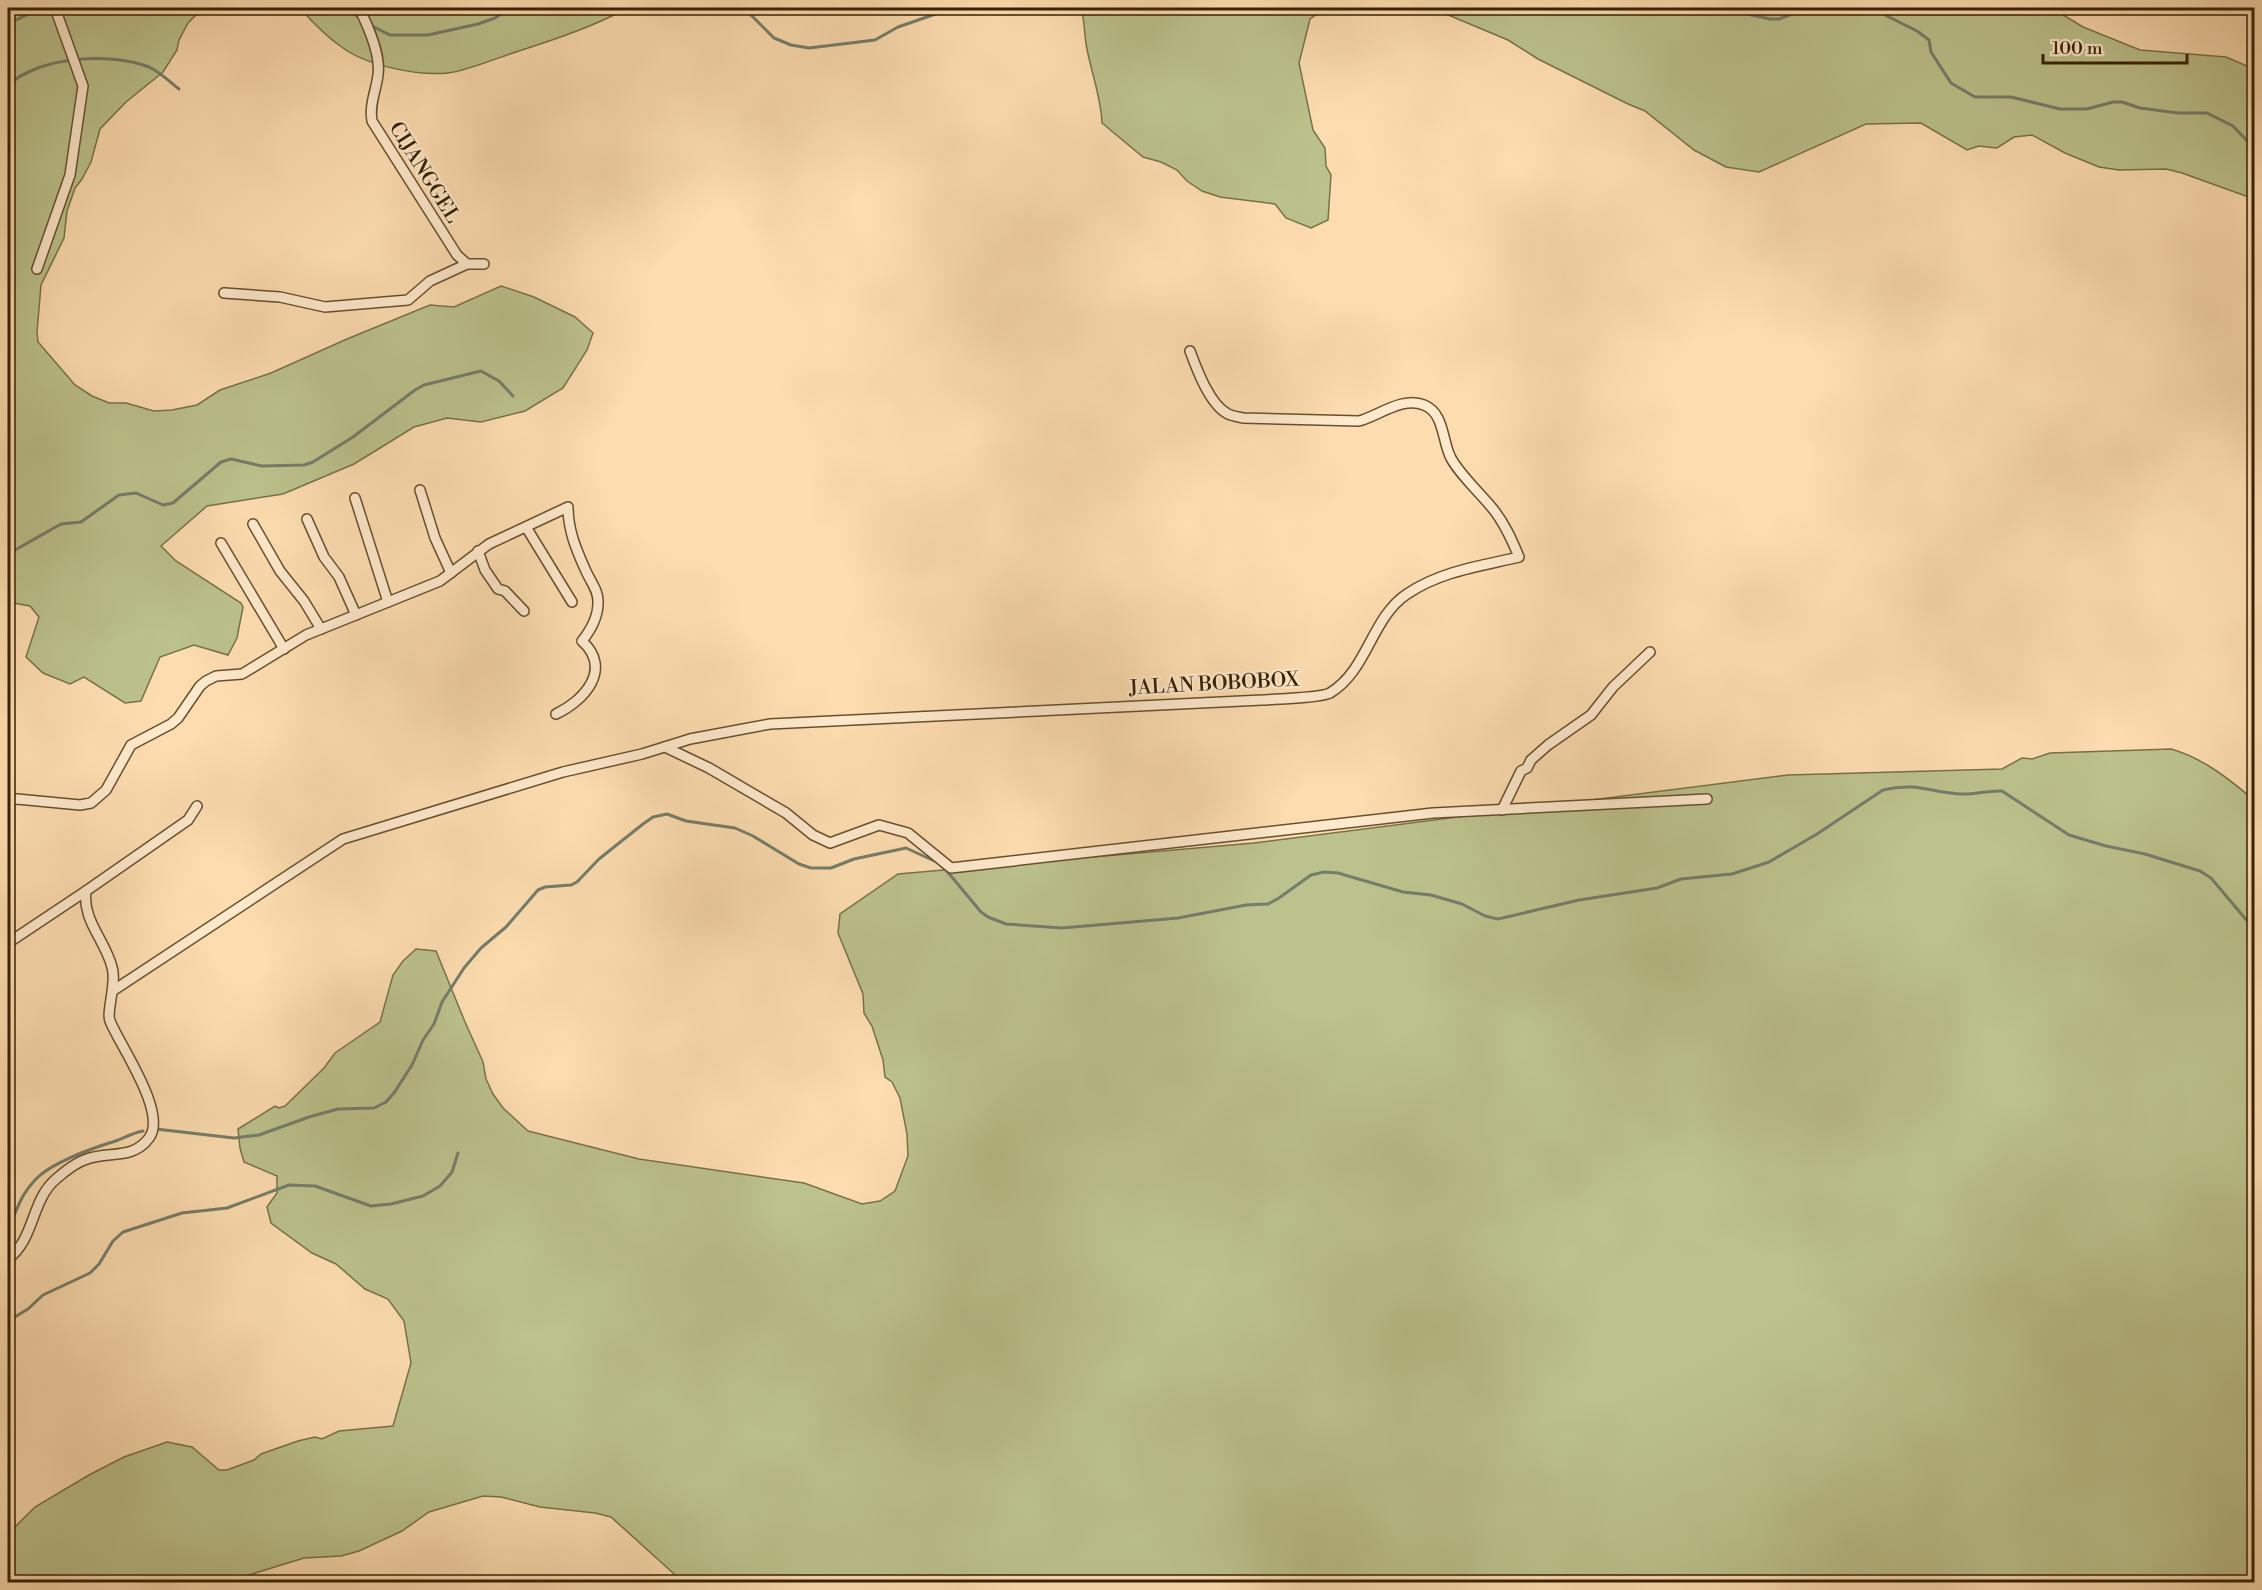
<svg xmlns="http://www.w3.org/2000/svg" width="2262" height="1590" font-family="'Libre Bodoni',serif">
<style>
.green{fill:#bcc28d;stroke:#787248;stroke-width:1.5}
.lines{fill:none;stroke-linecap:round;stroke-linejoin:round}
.stream{stroke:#757d6b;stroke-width:3}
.minor-casing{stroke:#67502e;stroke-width:12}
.minor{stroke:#fee9cc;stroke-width:9}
.labels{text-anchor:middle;stroke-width:4.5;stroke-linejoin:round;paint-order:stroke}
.street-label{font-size:20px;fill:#352103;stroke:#fee9cc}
</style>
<rect width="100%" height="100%" fill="#fdddb0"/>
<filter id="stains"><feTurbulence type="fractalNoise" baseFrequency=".00333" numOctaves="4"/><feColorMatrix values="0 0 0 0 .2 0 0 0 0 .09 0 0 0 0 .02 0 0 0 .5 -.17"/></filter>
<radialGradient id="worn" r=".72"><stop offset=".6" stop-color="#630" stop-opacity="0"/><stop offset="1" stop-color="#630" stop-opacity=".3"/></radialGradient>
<g class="green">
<polygon points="8,8 203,8 188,23 179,40 177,50 163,72 126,102 100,129 91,162 82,179 75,188 67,211 64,238 41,285 37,332 38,342 75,385 92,396 109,403 126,403 154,411 172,410 197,405 220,390 271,373 347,339 430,305 454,307 501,286 534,297 575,317 593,333 587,350 563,388 525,411 481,422 447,418 414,427 354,464 283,494 207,506 161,546 176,561 241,603 243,607 237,638 228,655 194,645 160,657 141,701 125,703 84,677 70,684 43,673 26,657 39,617 30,606 8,602"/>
<path d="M300,8h328c-34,18 -69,30 -106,42 -20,6 -55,21 -74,23 -30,3 -80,-7 -105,-25 -16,-11 -30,-25 -43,-40z"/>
<path d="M1081,8h245l-16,11 -11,44 14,67 12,18 1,18 5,9 -3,45 -17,8 -25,-10 -11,-14 -55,-7 -18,-6 -15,-10 -10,-11 -16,-8 -18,-5 -41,-34c-1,-26 -10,-48 -15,-74 -3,-14 -2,-28 -6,-41z"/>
<polygon points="1412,8 2052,8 2083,27 2140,50 2226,57 2254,69 2254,199 2182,173 2166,169 2119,170 2099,167 2065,153 2032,135 2014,137 1997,148 1979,146 1967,150 1921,123 1866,124 1759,172 1726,167 1694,150 1645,111 1628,104 1538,59 1508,40 1434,9"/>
<path d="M2171,749c32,9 58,30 83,51v782h-1571l-72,-65 -16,-4 -55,-6 -39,-10 -18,-1 -54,16 -27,19 -43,20 -18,5 -37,2 -78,24h-218v-48l27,-27 54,-32 35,-18 43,-15 25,5 27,23h8l27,-10 7,-6 37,-13 17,-4 7,2 17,-8 54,-5 18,-63 -7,-42 -16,-22 -23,-10 -29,-25 -24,-11 -41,-30 -4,-16 10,-14v-17l-33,-14 -4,-14 -2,-19 37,-23 4,2 6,-2 39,-38 11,-15 45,-31 13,-47 10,-14 13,-12 20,2 29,71 18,40 3,17 7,15 10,14 25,23 111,28 165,24 58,21 18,-3 15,-10 13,-35 -1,-22 -7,-36 -8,-16 -7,-5 -2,-17 -11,-34 -8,-13 -1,-19 -25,-61 2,-19 58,-40 356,-31 534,-68 214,-6 20,-11 10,1 18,-6z"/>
</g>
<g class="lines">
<g class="stream">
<polyline points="347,8 362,20"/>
<polyline points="744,8 774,38 791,45 809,48 875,40 898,27 953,8"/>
<polyline points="1579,8 1629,11 1644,8"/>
<polyline points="1720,8 1770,19 1779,19 1808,8"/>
<polyline points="1871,8 1917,31 1929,40 1931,52 1951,83 1975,97 2011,97 2060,109 2087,109 2113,102 2122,102 2140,108 2178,113 2207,113 2233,126 2254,148"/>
<polyline points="370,25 390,35 428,35 478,24 495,18 510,8"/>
<polyline points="8,26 12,22 41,8"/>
<path d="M8,86c29,-30 104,-34 141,-19 11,5 21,15 30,22"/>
<polyline points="8,554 61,524 81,522 119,495 136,493 163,505 173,503 221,462 231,459 262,466 304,465 313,462 353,437 415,390 424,385 481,371 499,381 513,396"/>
<path d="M156,1129l78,9 25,-3 50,-18 29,-8 36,-1 12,-6 8,-9 18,-28 11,-25 11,-16 8,-22 22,-34 17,-20 25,-21 32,-37 7,-3 26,-2 6,-3 22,-23 44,-35 10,-7 14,-3 19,7 49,7 18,8 46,28 12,4h20l23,-9 52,-11 35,16 40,48 7,5 18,7 56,4 116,-10 68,-13 22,-1 11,-6 32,-23 13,-3 14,1 65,19 28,3 31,9 23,12 13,3 81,-19 78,-12 24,-9 51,-5 37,-12 48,-28 66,-44c33,-8 47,2 77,4 15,1 27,-4 42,-3l67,44 37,11 39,8 55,17 11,7 43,51"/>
<path d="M8,1228c10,-18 11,-31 27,-48 15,-17 53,-30 74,-37 12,-3 22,-10 34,-12"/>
<polyline points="8,1321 28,1309 43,1295 90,1273 99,1264 113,1241 123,1232 182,1213 227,1208 289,1185 315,1186 371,1206 391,1204 423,1196 440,1186 452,1172 458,1153"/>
</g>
<g class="minor-casing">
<g id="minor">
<path d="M359,8c9,18 22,46 19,67 -2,16 -9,30 -6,46l85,134 10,9h17"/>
<polyline points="37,269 70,175 83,86 55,8"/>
<polyline points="224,293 280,297 325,307 408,300 430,281 467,264"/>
<polyline points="420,490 435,538 451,573"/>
<polyline points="355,498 388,602"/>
<polyline points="307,519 324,557 339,577 356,615"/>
<polyline points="253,524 280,571 304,601 321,629"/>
<polyline points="526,527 572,602"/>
<polyline points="221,543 284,649"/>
<polyline points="478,551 485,570 498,589 505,591 524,611"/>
<polyline points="665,747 709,768 786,813 813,835 830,843 879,825 908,833 951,868 1433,813 1707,799"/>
<path d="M8,801l9,-2 63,6 11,-2 15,-13 25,-45 40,-21 7,-6 22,-32 6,-5 10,-5 26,-2 64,-39 134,-54 49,-37 79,-37c0,23 8,42 17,62 5,12 14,22 13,34 0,14 -8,28 -16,38 31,28 2,60 -26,73"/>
<polyline points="1502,810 1521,771 1527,768 1531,760 1548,745 1591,715 1613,687 1650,652"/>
<polyline points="8,943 86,891 188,820 197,806"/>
<path d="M114,990l229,-151 220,-67 79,-18 48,-15 80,-15 492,-24c13,-1 59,-2 68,-7 38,-23 41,-75 77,-99 34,-23 74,-28 112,-37 -7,-17 -14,-33 -26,-48 -12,-15 -36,-37 -43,-53 -8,-17 -6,-43 -26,-51 -21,-9 -46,11 -65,16l-116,-3c-4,-1 -11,-2 -15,-4 -18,-9 -31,-44 -38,-63"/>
<path d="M8,1259c27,-20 23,-59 48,-80 8,-7 21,-17 31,-20 22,-8 46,1 62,-21 19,-25 -29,-92 -39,-117 -4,-9 7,-38 2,-54 -7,-27 -30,-47 -26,-76"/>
</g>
</g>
<use href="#minor" class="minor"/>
</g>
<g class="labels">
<g class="street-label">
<text transform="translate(425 172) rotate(58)" y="7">CIJANGGEL</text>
<text transform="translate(1214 683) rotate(-3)" y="7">JALAN BOBOBOX</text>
</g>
</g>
<rect width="2262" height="1590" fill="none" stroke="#fdddb0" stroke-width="30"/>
<rect x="9" y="9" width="2244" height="1572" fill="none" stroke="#352103" stroke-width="3"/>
<rect x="15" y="15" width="2232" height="1560" fill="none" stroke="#352103" stroke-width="1.5"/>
<path d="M2043 54v9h144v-9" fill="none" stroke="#352103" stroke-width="3"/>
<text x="2052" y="54" font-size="18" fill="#352103" stroke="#fee9cc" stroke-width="4.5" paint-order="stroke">100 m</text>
<rect width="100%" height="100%" filter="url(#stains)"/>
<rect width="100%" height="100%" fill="url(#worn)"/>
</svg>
